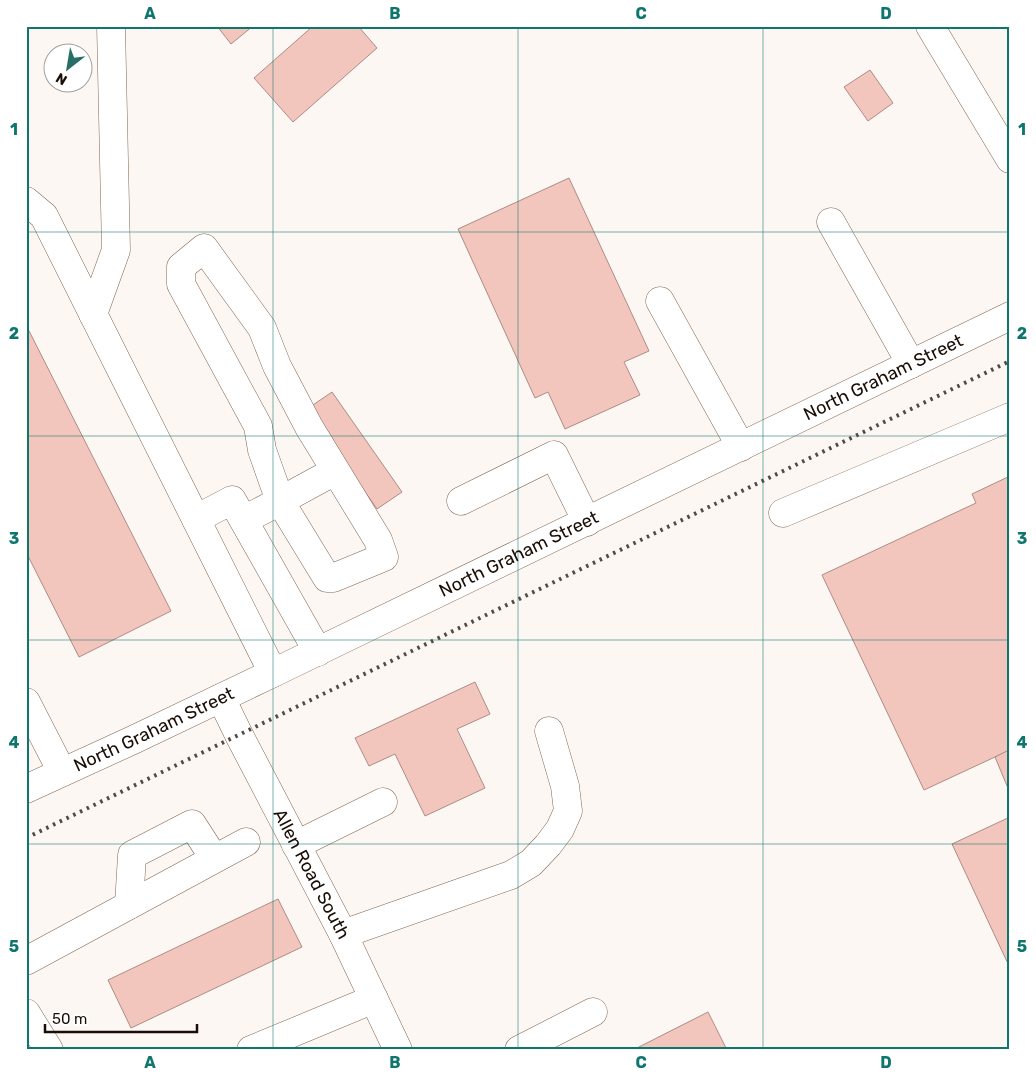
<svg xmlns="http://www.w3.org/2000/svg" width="1036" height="1076" font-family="Rubik,sans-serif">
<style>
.building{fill:#f3c6bd;stroke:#ae8b84}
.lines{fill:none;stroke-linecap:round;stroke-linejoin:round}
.minor-casing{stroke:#816754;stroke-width:29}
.major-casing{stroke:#816754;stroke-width:29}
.minor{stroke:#fff;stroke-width:28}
.major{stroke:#fff;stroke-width:28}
.rail{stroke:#534a44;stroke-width:4;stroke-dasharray:2.5 5;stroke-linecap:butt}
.grid{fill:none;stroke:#0f766e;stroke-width:1;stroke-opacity:0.55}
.labels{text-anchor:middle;stroke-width:4.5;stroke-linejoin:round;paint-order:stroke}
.street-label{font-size:18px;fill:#190f08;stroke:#fff}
.neatline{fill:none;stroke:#0f766e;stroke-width:2}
.grid-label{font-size:16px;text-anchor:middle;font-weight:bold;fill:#0f766e}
</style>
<rect width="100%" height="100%" fill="#fdf7f3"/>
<g class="building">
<polygon points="217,26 253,26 231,44"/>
<polygon points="313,26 358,26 377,48 293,122 254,78"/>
<polygon points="870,70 893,103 868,121 844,87"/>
<polygon points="569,178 649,351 624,362 640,395 565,429 548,392 535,398 458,229"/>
<polygon points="26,325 171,611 79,657 26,552"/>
<polygon points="332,392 402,492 377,509 307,409"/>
<polygon points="1010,476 1010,750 924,790 822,575 976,503 972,494"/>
<polygon points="475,682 490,714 457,729 485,788 425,816 395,754 369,766 355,738"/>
<polygon points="1009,750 1010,751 1010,793 995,757"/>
<polygon points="1010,817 1010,968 952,844"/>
<polygon points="278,899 302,947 131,1028 108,980"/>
<polygon points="708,1012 727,1050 633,1050"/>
</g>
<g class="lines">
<g class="minor-casing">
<g id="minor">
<polyline points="930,26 1010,159"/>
<polyline points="26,201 44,216 273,673"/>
<polyline points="831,222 911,364"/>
<polyline points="660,301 741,447"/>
<polyline points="93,314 116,250 111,26"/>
<polyline points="461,501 554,455 587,522"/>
<polyline points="783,513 1010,417"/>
<polyline points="196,519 232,500 318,652"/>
<polyline points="244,520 280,501 327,578 333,578 384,557 378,540 309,427 277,366 262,328 204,248 181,267 181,284 258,426 262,450 280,501 335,471"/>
<path id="s1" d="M221,698l18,37 104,199 55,116"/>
<polyline points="26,702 62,772"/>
<polyline points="296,845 383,802"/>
<polyline points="129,905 132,855 192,824 214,858"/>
<polyline points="343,934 511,875 531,863 548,845 560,829 568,811 565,786 549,731"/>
<polyline points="26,961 246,842"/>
<polyline points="26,1013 49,1050"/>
<polyline points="251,1050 374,999"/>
<polyline points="519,1050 593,1012"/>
</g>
</g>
<g class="major-casing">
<g id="major">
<path id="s2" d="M26,789l107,-49 140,-67 737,-357"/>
</g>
</g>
<use href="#minor" class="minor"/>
<use href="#major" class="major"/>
<polyline class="rail" points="26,838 1010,361"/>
</g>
<path class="grid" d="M273,26v1024M518,26v1024M763,26v1024M26,232h984M26,436h984M26,640h984M26,844h984"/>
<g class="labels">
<g class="street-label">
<text dy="6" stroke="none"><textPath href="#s2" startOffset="951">North Graham Street</textPath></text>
<text dy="6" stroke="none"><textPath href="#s2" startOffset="546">North Graham Street</textPath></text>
<text dy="6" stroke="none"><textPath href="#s2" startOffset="141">North Graham Street</textPath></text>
<text dy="6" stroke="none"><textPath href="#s1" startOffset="198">Allen Road South</textPath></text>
</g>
</g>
<rect width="1036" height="1076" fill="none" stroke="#ffffff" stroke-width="55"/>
<g transform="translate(68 68) rotate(211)"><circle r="24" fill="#ffffff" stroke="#a39f9c"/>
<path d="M0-4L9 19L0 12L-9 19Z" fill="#276f66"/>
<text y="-8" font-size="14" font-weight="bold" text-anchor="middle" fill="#190f08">N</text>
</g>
<path d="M45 1024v8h152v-8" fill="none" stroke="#190f08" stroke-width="2.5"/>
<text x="52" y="1024" font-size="15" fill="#190f08" stroke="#ffffff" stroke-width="4" paint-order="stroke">50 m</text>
<rect x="28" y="28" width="980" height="1020" class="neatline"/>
<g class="grid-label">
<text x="150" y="19">A</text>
<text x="395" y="19">B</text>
<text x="641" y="19">C</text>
<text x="886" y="19">D</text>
<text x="14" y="135">1</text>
<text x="1022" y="135">1</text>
<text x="14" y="339">2</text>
<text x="1022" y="339">2</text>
<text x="14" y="544">3</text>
<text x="1022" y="544">3</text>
<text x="14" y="748">4</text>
<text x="1022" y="748">4</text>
<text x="14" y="952">5</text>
<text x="1022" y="952">5</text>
<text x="150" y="1068">A</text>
<text x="395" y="1068">B</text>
<text x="641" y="1068">C</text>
<text x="886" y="1068">D</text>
</g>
</svg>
